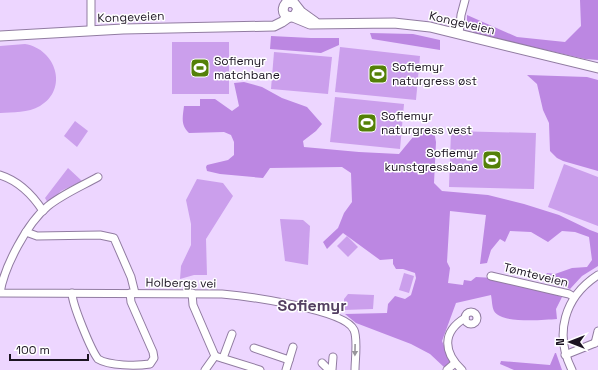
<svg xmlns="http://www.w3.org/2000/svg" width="598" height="370" font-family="'Space Grotesk',sans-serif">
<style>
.green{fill:#cb9fec}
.forest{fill:#bc87e2}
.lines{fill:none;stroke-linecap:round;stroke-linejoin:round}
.minor-casing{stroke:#917ca1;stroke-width:9}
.major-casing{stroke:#917ca1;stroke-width:11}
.minor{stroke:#fff;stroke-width:7}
.major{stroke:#fff;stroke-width:9}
.oneway{fill:#98959b}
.labels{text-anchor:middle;stroke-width:3;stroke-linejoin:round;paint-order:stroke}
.street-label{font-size:12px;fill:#1b1321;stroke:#fff}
.poi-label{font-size:12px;fill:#1b1321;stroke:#fff;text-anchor:start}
.district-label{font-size:16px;font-weight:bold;fill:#544062;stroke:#fff}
</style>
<rect width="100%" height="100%" fill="#edd6ff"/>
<g class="green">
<rect x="172" y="42" width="57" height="52"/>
<path d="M25,44c31,5 44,45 15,62 -12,7 -27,6 -40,7v-67z"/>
<polygon points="340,47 420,56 416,100 335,92"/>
<polygon points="274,52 332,57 328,94 271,89"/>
<polygon points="335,97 404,104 400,149 330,142"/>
<polygon points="75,121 88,131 77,147 64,136"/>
<polygon points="451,131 536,133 534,189 449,187"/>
<polygon points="564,164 598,177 598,226 548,207"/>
<polygon points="68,168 82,181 61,191 48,203 45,198"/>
<polygon points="197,179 223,183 233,196 206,239 207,275 194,275 180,279 181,266 191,245 191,224 186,200"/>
<polygon points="280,219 303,220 310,226 308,265 285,261"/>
<polygon points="347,236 358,247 348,257 337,246"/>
<polygon points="404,273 414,276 409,293 399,290"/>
<polygon points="348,294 374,295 373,309 344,310 344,299"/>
</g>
<g class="forest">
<polygon points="580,0 598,0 598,60 585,59 476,34 467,26 467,15 517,37 565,42 581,26"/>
<polygon points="370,33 413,34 440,40 440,50 372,39"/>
<polygon points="271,36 311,38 339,38 339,45 321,53 270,49"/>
<polygon points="527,75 587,77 598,80 598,171 563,161 557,158 550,151 549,123 543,110 537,84"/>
<path d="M244,82l18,5 20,11 25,9 15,17 -6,7 -13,10 1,6 55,5 40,2 14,-17 13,-10 8,4 2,11 -2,41 8,8 46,4 36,9 35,11 31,15 8,3v33l-16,10 -12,13 -26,-11 3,-5 8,1 17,-6 15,-1 5,-7 -3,-23 -14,-5 -13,-1 -14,11 -17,-10 -21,-1 -5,11 -5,-3 -9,11 -4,13 -7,1 6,-49 -36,-4 -3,51 3,6 -2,15 15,2 1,-5 7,1 5,-4 18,1 53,14 15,5 -6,12 1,10c-14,1 -56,5 -63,-8 -2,-4 -2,-11 -3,-16l-35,8 -14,38 9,22 -6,5 -15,-14 -19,-10 -55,-21 -11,-9 42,-1 1,-9 7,-8 10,3 6,-4 5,-17 -1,-5 -12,-4h-7l-3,-5v-5l-13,1 -37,-27 -16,16 -4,-7 15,-14 6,-15 8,-11 -1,-29 -9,-6 -72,1 -7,10 -43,-4 -13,-3 -1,-4 1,-2 21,-5 6,-5v-13l-3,-7 -7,-3 -35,1c-9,-8 -6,-17 -5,-27h16v-7h15l17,12 7,-5 -5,-23z"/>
<polygon points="555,353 556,353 562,370 514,370 500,364 501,361 550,365"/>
</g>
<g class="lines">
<g class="minor-casing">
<g id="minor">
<polyline points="91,0 91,31"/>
<polyline points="459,34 461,15 465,0"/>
<path d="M0,175c19,6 32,19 43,36"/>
<path d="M98,177c-16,9 -35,17 -50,29 -21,17 -44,61 -48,87l222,1c23,2 123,15 132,36 4,9 1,30 1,40"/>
<polyline points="26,232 37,236 100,235 114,238 131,277 135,293"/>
<polyline points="491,276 569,294 574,297"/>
<path d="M72,293c0,11 19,57 26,66 11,7 39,7 52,5l4,-6 -1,-6 -22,-50 -1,-9"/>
<polyline points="192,293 193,305 215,356 205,370"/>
<circle cx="471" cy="318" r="6"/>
<polyline points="595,343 598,331"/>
<polyline points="254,348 289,360"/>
<polyline points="565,355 595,343"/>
<polyline points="215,356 260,370"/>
<polyline points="223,358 232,334"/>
<polyline points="322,363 329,370"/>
<polyline points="286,370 293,347"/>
<polyline points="332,370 333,357"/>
<polyline points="447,370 455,363"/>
<path d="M462,370c-19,-18 -20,-38 3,-52"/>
<path d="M572,370c-18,-36 -8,-73 26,-95"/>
</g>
</g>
<g class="major-casing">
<g id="major">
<path d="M298,9l-3,6 -4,2 -6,-2c-3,-4 -2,-9 2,-13l7,1 7,9 14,10"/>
<polyline points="293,17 310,24 394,23 430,27 598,68"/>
<polyline points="0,36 123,29 274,26 282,22 289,17"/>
</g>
</g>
<use href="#minor" class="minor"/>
<use href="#major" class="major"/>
</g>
<defs><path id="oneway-solid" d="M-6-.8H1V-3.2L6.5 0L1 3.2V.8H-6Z"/></defs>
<use class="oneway" href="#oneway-solid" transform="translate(355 350) rotate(91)"/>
<defs>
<g id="stadium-square" transform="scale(1)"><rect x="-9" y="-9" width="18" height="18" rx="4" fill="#548008" stroke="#fff"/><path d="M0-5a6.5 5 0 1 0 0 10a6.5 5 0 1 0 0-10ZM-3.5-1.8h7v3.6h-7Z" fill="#fff"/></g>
</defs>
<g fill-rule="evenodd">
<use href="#stadium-square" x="200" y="68"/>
<use href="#stadium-square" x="378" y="74"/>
<use href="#stadium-square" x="367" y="123"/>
<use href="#stadium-square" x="492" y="160"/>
</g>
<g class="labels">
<g class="street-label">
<text transform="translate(131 17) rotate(-2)" y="4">Kongeveien</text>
<text transform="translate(462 23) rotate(13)" y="4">Kongeveien</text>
<text transform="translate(536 275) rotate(14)" y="4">Tømteveien</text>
<text transform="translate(181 283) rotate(1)" y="4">Holbergs vei</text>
</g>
<g class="poi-label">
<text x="214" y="65">Sofiemyr<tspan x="214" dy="14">matchbane</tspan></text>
<text x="392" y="71">Sofiemyr<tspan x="392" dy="14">naturgress øst</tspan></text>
<text x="381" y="120">Sofiemyr<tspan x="381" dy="14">naturgress vest</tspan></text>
<text x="478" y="157" text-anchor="end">Sofiemyr<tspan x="478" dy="14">kunstgressbane</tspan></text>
</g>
<g class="district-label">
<text x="312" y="311">Sofiemyr</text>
</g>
</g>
<g transform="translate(570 342) rotate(270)" stroke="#ffffff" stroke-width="3" paint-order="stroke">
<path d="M0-3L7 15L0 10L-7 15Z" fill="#1b1321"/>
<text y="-6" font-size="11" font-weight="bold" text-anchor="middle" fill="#1b1321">N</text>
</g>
<path d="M10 354v6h78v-6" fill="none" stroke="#1b1321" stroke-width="2"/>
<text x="16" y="354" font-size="12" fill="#1b1321" stroke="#ffffff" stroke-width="3" paint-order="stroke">100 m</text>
</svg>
